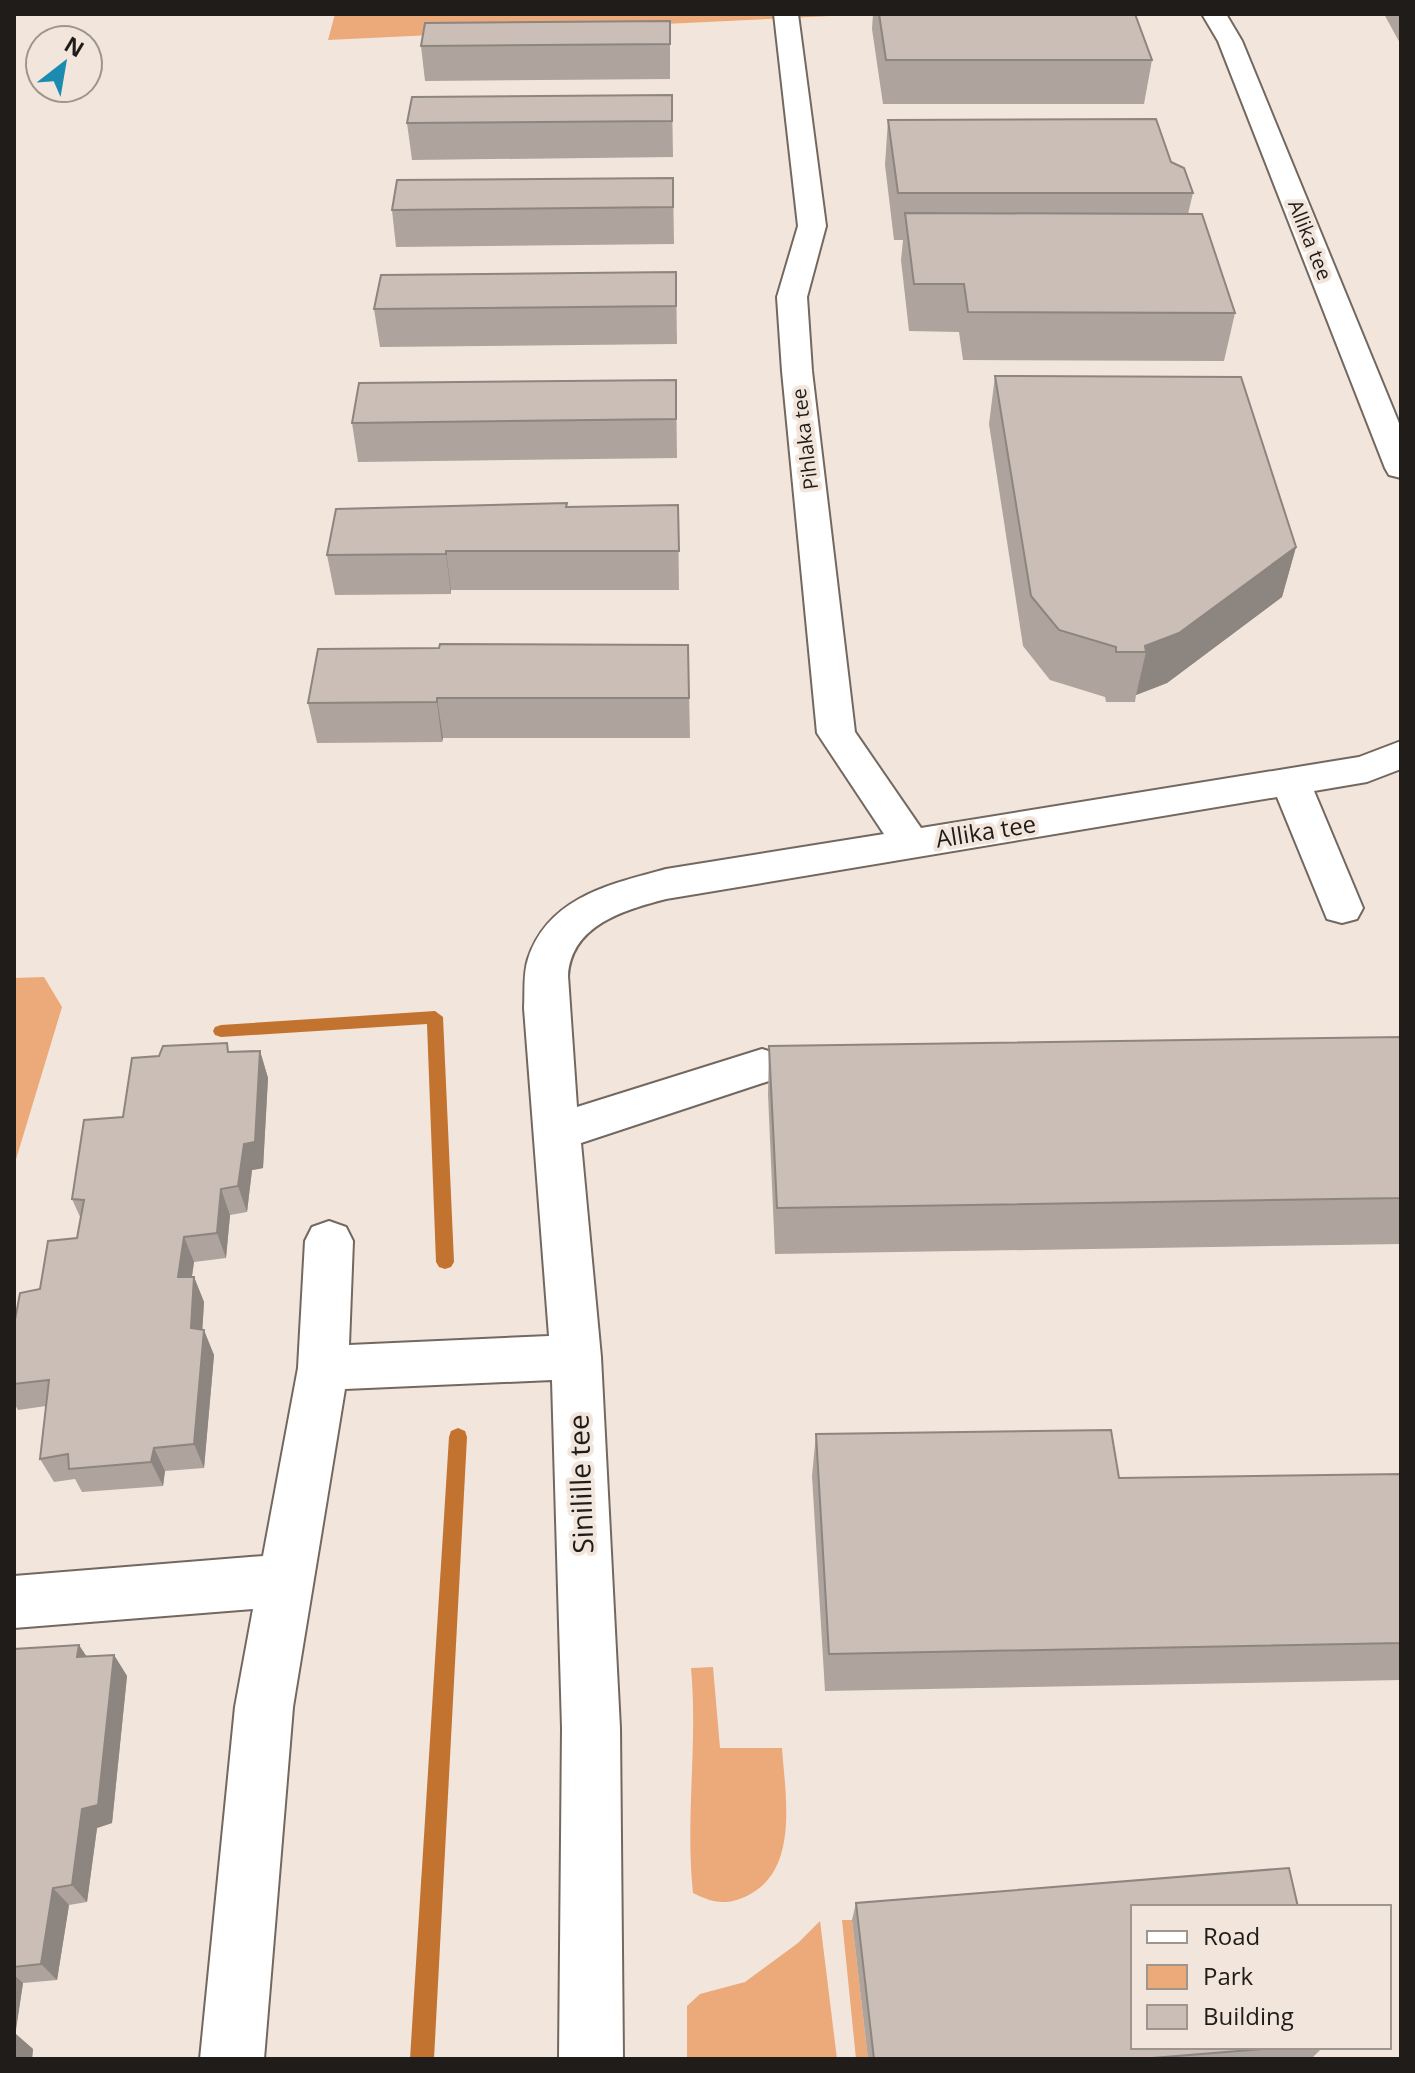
<svg xmlns="http://www.w3.org/2000/svg" width="1415" height="2073" font-family="'Open Sans',sans-serif">
<style>
.green{fill:#eca979}
.lines{fill:none;stroke-linecap:round;stroke-linejoin:round}
.stream{fill:#c37330;fill-rule:evenodd}
.minor-casing{stroke:#736860;stroke-width:4}
.minor{fill:#fff;fill-rule:evenodd}
.wall{fill:#aea39d}
.shaded-wall{fill:#8d857f}
.building{fill:#cabeb6;stroke:#8d857f;stroke-width:2}
.labels{text-anchor:middle;stroke-width:8;stroke-linejoin:round;paint-order:stroke}
.far-street-label{font-size:20px;fill:#201c19;stroke:#f2e5dc}
.street-label{font-size:24px;fill:#201c19;stroke:#f2e5dc}
.near-street-label{font-size:28px;fill:#201c19;stroke:#f2e5dc}
</style>
<rect width="100%" height="100%" fill="#f2e5dc"/>
<g class="green">
<polygon points="335,14 873,14 328,40"/>
<polygon points="44,977 62,1007 14,1166 14,978"/>
<path d="M713,1667l7,81h62c3,45 17,118 -30,145 -21,13 -38,11 -59,0 -8,-75 5,-149 -2,-225z"/>
<polygon points="842,1920 852,1920 868,2059 856,2059"/>
<polygon points="820,1921 837,2059 687,2059 687,2006 700,1994 745,1982 798,1943"/>
</g>
<g class="lines">
<g class="stream">
<polygon points="435,1011 443,1017 454,1262 451,1267 445,1269 439,1267 436,1262 427,1024 221,1037 215,1035 213,1031 215,1027 221,1025"/>
<polygon points="458,1428 465,1431 467,1437 434,2059 410,2059 449,1437 451,1431"/>
</g>
<g class="minor-casing">
<g id="minor">
<path d="M774,14h24l28,212 -19,71 5,74 43,361 66,96 438,-71 42,-16v28l-34,13 -53,9 49,117 -6,11 -15,4 -15,-4 -50,-122 -611,102c-42,11 -95,26 -98,77l9,131 185,-58 16,5 6,12 -6,12 -197,65 20,214 19,371 3,331h-64l3,-331 -10,-348 -207,9 -52,318 -29,352h-64l35,-352 18,-98 -239,19v-52l249,-20 35,-188 7,-127 7,-14 17,-6 17,6 7,14 -4,104 200,-9 -25,-328c1,-16 -1,-34 4,-49 20,-62 83,-75 138,-90l218,-35 -67,-101 -35,-362 -5,-74 21,-71z"/>
<polygon points="1202,14 1226,14 1242,41 1401,428 1401,478 1389,475 1385,468 1218,41"/>
</g>
</g>
<use href="#minor" class="minor"/>
</g>
<g class="wall">
<polygon points="873,14 1135,14 1152,60 1144,104 883,104 872,29"/>
<polygon points="1384,14 1401,14 1401,45"/>
<polygon points="670,21 670,79 425,81 421,46"/>
<polygon points="672,95 673,157 412,160 407,123"/>
<polygon points="888,120 1171,162 1193,193 1188,214 1235,313 1224,361 963,360 959,332 909,331 901,260 903,240 894,240 885,165"/>
<polygon points="673,178 674,244 396,247 392,210"/>
<polygon points="676,272 677,344 380,347 374,309"/>
<polygon points="995,376 1296,547 1282,597 1167,683 1136,695 1135,702 1106,702 1105,697 1050,680 1023,646 989,424"/>
<polygon points="676,380 677,458 358,462 352,423"/>
<polygon points="678,505 679,590 451,590 451,594 335,595 327,555 567,507"/>
<polygon points="688,645 690,738 443,738 442,742 317,743 308,703"/>
<polygon points="1401,1037 1401,1244 775,1254 768,1094 769,1046"/>
<polygon points="260,1051 268,1078 263,1168 252,1170 247,1212 230,1215 226,1258 194,1262 192,1277 194,1277 204,1302 202,1330 214,1355 204,1468 165,1471 163,1486 82,1492 75,1479 54,1482 40,1459 46,1406 18,1410 14,1403 14,1325 77,1238 81,1219 72,1199 230,1052"/>
<polygon points="816,1434 1119,1478 1401,1474 1401,1680 825,1691 812,1476"/>
<polygon points="14,1649 87,1657 114,1655 127,1676 112,1823 97,1828 87,1902 69,1905 57,1980 23,1983 15,2034 33,2049 32,2059 14,2059"/>
<polygon points="856,1903 1133,2047 1323,2047 1312,2058 1295,2059 868,2059 852,1920"/>
</g>
<g class="shaded-wall">
<polygon points="1296,547 1282,597 1167,683 1136,695 1146,652 1145,646"/>
<polygon points="446,551 451,590 451,594 446,554"/>
<polygon points="437,698 443,738 442,742 437,702"/>
<polygon points="260,1051 268,1078 263,1168 252,1170 247,1212 238,1186 244,1144"/>
<polygon points="221,1189 230,1215 226,1258 217,1233"/>
<polygon points="184,1237 194,1262 188,1302 178,1277"/>
<polygon points="194,1277 204,1302 201,1353 191,1328"/>
<polygon points="204,1330 214,1355 204,1468 194,1444"/>
<polygon points="154,1448 165,1471 163,1486 151,1462"/>
<polygon points="79,1645 93,1666 77,1657"/>
<polygon points="114,1655 127,1676 112,1823 97,1828 87,1902 72,1885 82,1809"/>
<polygon points="53,1888 69,1905 57,1980 41,1964"/>
<polygon points="14,1975 23,1983 14,2043"/>
<polygon points="16,2034 33,2049 32,2059 14,2059 14,2049"/>
</g>
<g class="building">
<polygon points="879,14 1135,14 1152,60 886,60"/>
<polygon points="670,21 670,44 421,46 425,23"/>
<polygon points="672,95 672,121 407,123 412,97"/>
<polygon points="1156,119 1171,162 1184,168 1193,193 898,193 888,120"/>
<polygon points="673,178 673,207 392,210 397,180"/>
<polygon points="905,213 1202,214 1235,313 968,312 964,284 914,284"/>
<polygon points="676,272 676,306 374,309 381,275"/>
<polygon points="995,376 1241,377 1296,547 1179,633 1145,646 1146,652 1116,652 1116,647 1059,630 1031,596"/>
<polygon points="676,380 676,419 352,423 359,383"/>
<polygon points="567,503 566,507 678,505 679,551 446,551 446,554 327,555 336,509"/>
<polygon points="440,644 688,645 689,698 437,698 437,702 308,703 318,649 439,648"/>
<polygon points="1401,1037 1401,1198 777,1208 769,1046"/>
<polygon points="227,1043 228,1052 260,1051 255,1142 244,1144 238,1186 221,1189 217,1233 184,1237 178,1277 194,1277 191,1328 204,1330 194,1444 154,1448 151,1462 69,1469 68,1454 40,1459 49,1380 14,1384 14,1325 20,1293 40,1289 48,1241 77,1238 84,1200 72,1199 84,1120 123,1117 132,1058 159,1056 163,1046"/>
<polygon points="1111,1430 1119,1478 1401,1474 1401,1643 829,1654 816,1434"/>
<polygon points="79,1645 77,1657 114,1655 98,1805 82,1809 72,1885 53,1888 41,1964 14,1967 14,1649"/>
<polygon points="1289,1868 1298,1907 1133,1907 1133,2047 1286,2047 1140,2059 874,2059 856,1903"/>
</g>
<g class="labels">
<g class="far-street-label">
<text transform="translate(1310 240) rotate(68)" y="7">Allika tee</text>
<text transform="translate(805 439) rotate(-97)" y="7">Pihlaka tee</text>
</g>
<g class="street-label">
<text transform="translate(986 832) rotate(-9)" y="8">Allika tee</text>
</g>
<g class="near-street-label">
<text transform="translate(581 1484) rotate(-92)" y="10">Sinilille tee</text>
</g>
</g>
<rect width="1415" height="2073" fill="none" stroke="#201c19" stroke-width="32"/>
<rect x="1131" y="1905" width="260" height="144" fill="#f2e5dc" stroke="#9e958e" stroke-width="2"/>
<rect x="1147" y="1931" width="40" height="12" fill="#ffffff" stroke="#9e958e" stroke-width="2"/>
<text x="1203" y="1945" font-size="24" fill="#201c19">Road</text>
<rect x="1147" y="1965" width="40" height="24" fill="#eca979" stroke="#9e958e" stroke-width="2"/>
<text x="1203" y="1985" font-size="24" fill="#201c19">Park</text>
<rect x="1147" y="2005" width="40" height="24" fill="#cabeb6" stroke="#9e958e" stroke-width="2"/>
<text x="1203" y="2025" font-size="24" fill="#201c19">Building</text>
<g transform="translate(64 64) rotate(31)"><circle r="38" fill="#f2e5dc" stroke="#9e958e" stroke-width="2"/>
<path d="M0-6L14 30L0 20L-14 30Z" fill="#1b8bb0"/>
<text y="-12" font-size="22" font-weight="bold" text-anchor="middle" fill="#201c19">N</text>
</g>
</svg>
